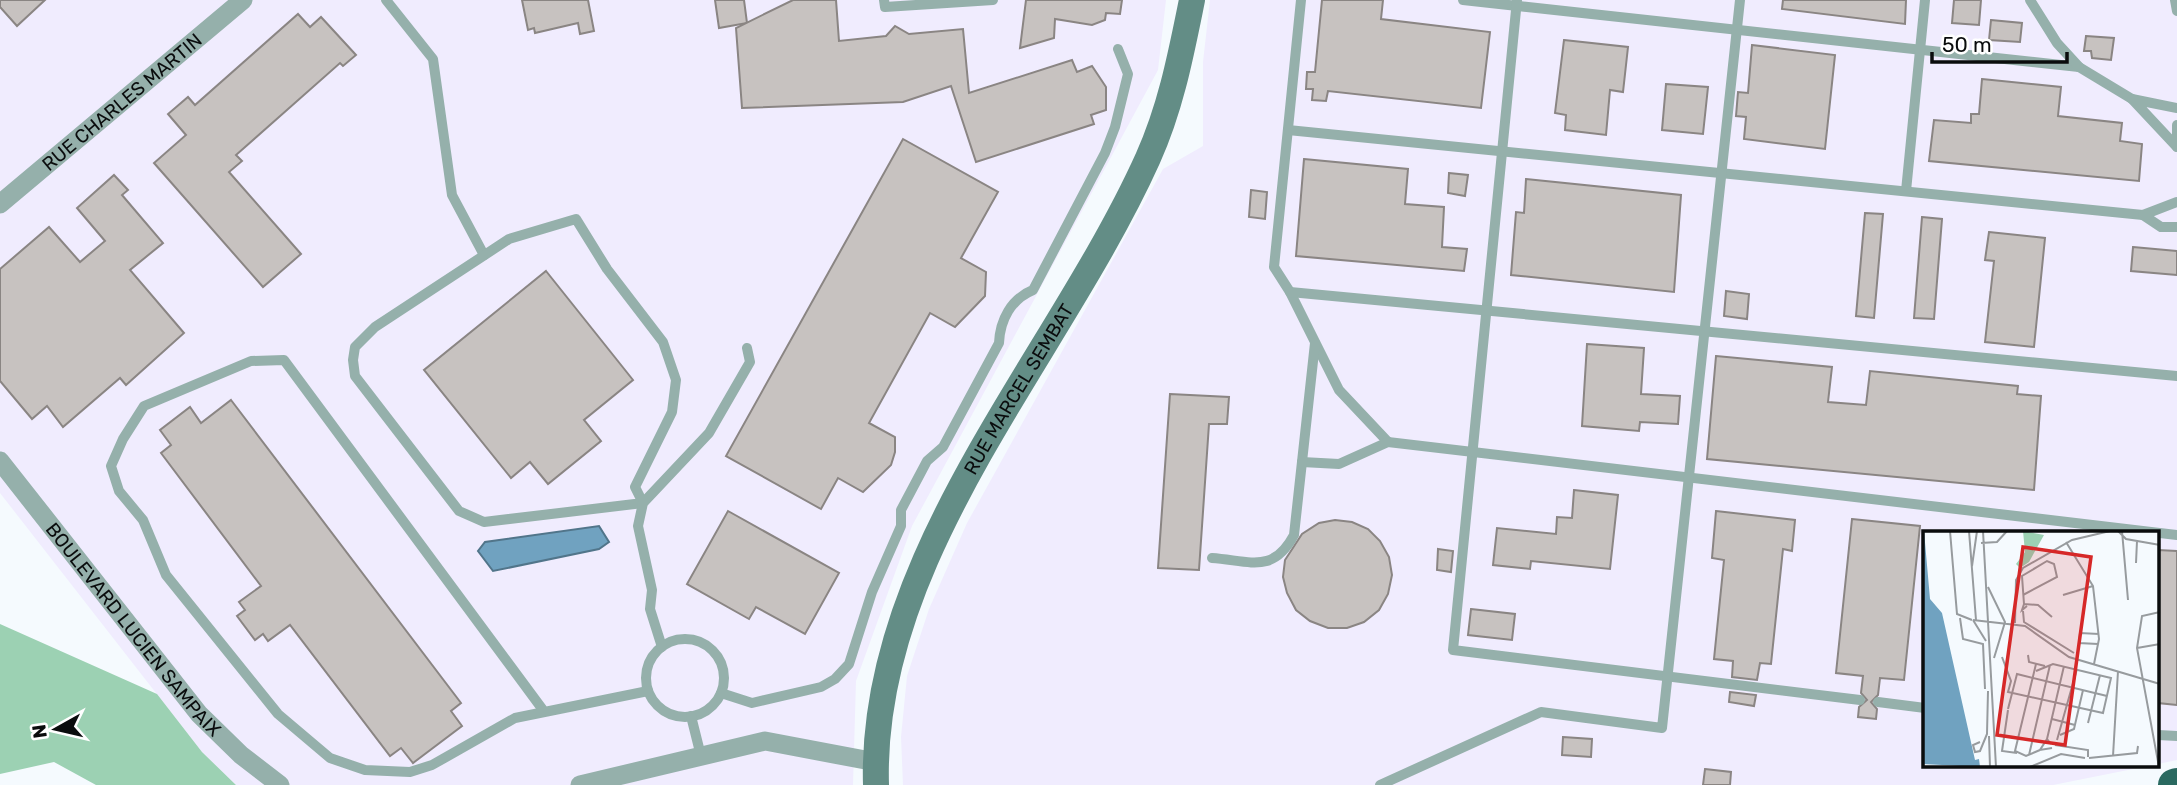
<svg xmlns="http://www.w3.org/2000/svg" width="2177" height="785" font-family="Rubik,sans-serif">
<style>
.industrial{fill:#f0ecfe}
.forest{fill:#9cd1b3}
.water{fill:#70a2c0;stroke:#51758a;stroke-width:2}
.building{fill:#c7c2c0;stroke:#8a8583;stroke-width:2}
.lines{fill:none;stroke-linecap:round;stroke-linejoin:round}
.service{stroke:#95b0ab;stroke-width:10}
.minor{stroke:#95b0ab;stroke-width:19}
.secondary{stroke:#638d86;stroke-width:26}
.trunk{stroke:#2a6960;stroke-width:32}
.labels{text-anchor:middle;stroke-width:7;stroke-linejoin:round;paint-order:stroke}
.street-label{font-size:19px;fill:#0a0c0d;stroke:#fff}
.inset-road{fill:none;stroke:#979b9e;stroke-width:2}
.view{fill:#d62828;fill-opacity:0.15;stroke:#d62828;stroke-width:3.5}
.inset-edge{fill:none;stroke:#0a0c0d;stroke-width:3.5}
</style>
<rect width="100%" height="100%" fill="#f5fafe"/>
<g class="industrial">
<polygon points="0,0 1166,0 1158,70 912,526 856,681 853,785 236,785 202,752 0,493"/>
<polygon points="1210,0 2177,0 2177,760 2158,764 2158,533 1925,533 1925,766 2148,766 2053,785 903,785 901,737 907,676 929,609 967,523 1163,169 1203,146 1203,62"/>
</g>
<polygon class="forest" points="0,624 157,694 202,752 236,785 96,785 54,762 0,774"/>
<polygon class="water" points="599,526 609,542 599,549 493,571 478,551 485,542"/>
<g class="building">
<polygon points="0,0 45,0 17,26 0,7"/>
<polygon points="522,0 588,0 594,31 580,34 578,23 535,33 534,28 528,30"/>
<polygon points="715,0 744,0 747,23 719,28"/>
<polygon points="793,0 836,0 839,41 886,36 895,26 909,34 963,29 969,93 1072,60 1077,72 1092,66 1106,87 1106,110 1091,115 1094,124 976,162 951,86 903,102 742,108 736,28"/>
<polygon points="1026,0 1122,0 1120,14 1106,13 1105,20 1092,25 1055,19 1054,38 1020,48"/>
<polygon points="1322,0 1383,0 1381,19 1490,32 1481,108 1328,91 1326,101 1312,100 1313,89 1306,89 1307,72 1315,72"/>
<polygon points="1783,0 1906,0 1905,24 1782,9"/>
<polygon points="1954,0 1981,0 1979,25 1952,23"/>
<polygon points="298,14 310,27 321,17 356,55 343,66 340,63 236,155 242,161 229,172 301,254 263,287 154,163 186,135 168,114 188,97 195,105"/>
<polygon points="1991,20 2022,23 2020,42 1989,40"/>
<polygon points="2086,36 2114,38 2111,60 2092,58 2091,51 2084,51"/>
<polygon points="1564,40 1628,47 1623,92 1610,90 1606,135 1565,130 1566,115 1555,113"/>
<polygon points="1752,45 1835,55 1825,149 1744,139 1746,117 1736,116 1738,92 1748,93"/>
<polygon points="1982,79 2061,87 2058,116 2122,123 2120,141 2142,144 2139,181 1929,161 1934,120 1971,123 1971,114 1979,114"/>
<polygon points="1666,84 1708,87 1703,134 1662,130"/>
<polygon points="903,139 998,192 961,258 986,272 985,296 955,327 930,313 869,423 895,437 895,452 891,465 863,492 838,478 821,509 726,456"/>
<polygon points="1304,159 1408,169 1405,204 1444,207 1442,247 1467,249 1464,271 1296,256"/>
<polygon points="1449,173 1468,175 1465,196 1448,193"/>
<polygon points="114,175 128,190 122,195 163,243 130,270 184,333 126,385 120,378 63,427 47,406 32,419 0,381 0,269 49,227 80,262 105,241 77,208"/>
<polygon points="1526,179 1681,195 1674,292 1511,275 1516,212 1524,213"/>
<polygon points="1251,190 1267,192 1265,219 1249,217"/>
<polygon points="1865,213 1883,214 1874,318 1856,316"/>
<polygon points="1922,217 1942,219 1934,319 1914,318"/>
<polygon points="1989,232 2045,238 2034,347 1985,342 1994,261 1985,260"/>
<polygon points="2133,247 2177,251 2177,275 2131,271"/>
<polygon points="546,271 633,380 584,420 601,441 548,484 530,462 511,478 424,370"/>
<polygon points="1726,291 1749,294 1747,319 1724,316"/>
<polygon points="1587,344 1644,348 1641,394 1680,396 1678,424 1640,422 1639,431 1582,426"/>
<polygon points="1716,356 1832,367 1828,402 1866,405 1870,371 2018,386 2017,394 2041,396 2034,490 1707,459"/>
<polygon points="1170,394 1229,397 1227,424 1209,424 1199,570 1158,568"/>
<polygon points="231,400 461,703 451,711 462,726 413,763 401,748 390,756 290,625 268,641 263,634 255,640 237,616 245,610 239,602 261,586 161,453 171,445 160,430 190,407 201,423"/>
<polygon points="1574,490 1618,495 1610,569 1531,561 1530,569 1493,565 1497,528 1556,534 1557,517 1572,518"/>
<polygon points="728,511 839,573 805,634 756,607 749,619 687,584"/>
<polygon points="1716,511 1795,520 1792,551 1783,549 1771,664 1760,663 1757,680 1732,677 1733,661 1714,659 1724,560 1712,558"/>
<polygon points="1852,519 1920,526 1904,680 1880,678 1878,695 1871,702 1877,709 1876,719 1858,717 1859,707 1867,700 1861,693 1863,676 1836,673"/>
<polygon points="1335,520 1352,522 1368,529 1380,541 1389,557 1392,575 1388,594 1379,610 1364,622 1347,628 1328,628 1310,621 1296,610 1287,593 1283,577 1285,560 1302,534 1319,523"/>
<polygon points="1438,549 1453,551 1451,572 1437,570"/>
<polygon points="2158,550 2177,551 2177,705 2158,703"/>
<polygon points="1471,609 1515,614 1512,640 1468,635"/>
<polygon points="1730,692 1756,695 1754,706 1729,702"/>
<polygon points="1563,737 1592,739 1591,757 1562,755"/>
<polygon points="1705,769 1731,772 1730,785 1703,785"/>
</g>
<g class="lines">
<g class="service">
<polyline points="386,0 433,59 452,195 484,255"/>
<polyline points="884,0 885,7 993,0"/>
<polyline points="1301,0 1274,267 1290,292 1339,390 1388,442"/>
<polyline points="1463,0 2079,67 2132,99"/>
<polyline points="1517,0 1453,650 1860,700"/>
<polyline points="2030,0 2057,43 2079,67"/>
<polyline points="2175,0 2177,11"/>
<polyline points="2177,108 2132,99 2177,147"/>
<polyline points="1288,130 2143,215"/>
<polyline points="2177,147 2177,125"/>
<polyline points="1906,191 1925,0"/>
<polyline points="2177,202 2143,215 2161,227 2177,227"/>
<polygon points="576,219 607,269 663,342 676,380 672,412 635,487 643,503 484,522 459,511 355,376 353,360 355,347 375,327 509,239"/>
<polyline points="1290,292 2177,376"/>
<polyline points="1302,462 1339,464 1388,442 2177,535"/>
<path d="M1212,558c39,3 61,16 82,-23l21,-192"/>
<circle cx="685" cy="678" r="39"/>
<polyline points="662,647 650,609 652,590 638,526 643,503 709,433 750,362 747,348"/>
<path d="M721,693l31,10 69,-16 14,-8 14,-15 23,-72 29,-66v-16l26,-49 16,-14 56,-104c1,-23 12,-44 34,-53l72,-137 10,-26 13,-53 -10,-25"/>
<polyline points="1878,702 1925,708"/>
<polyline points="543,710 284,360 251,361 144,406 123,439 111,466 119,491 143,520 166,575 278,714 330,758 365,770 410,772 432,765 515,718 648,691"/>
<polyline points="691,716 701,756"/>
<polyline points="2158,735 2177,736"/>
<polyline points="1380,785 1541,712 1662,728 1740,0"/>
</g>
<g class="minor">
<path id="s1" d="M0,204l243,-204"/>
<path id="s2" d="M0,461l199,253 42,41 39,30"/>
<polyline points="580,785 765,741 876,762"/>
</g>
<path class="secondary" id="s3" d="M876,785c-7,-230 182,-427 272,-627 23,-51 33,-104 44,-158"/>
<polyline class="trunk" points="2174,785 2177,784"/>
</g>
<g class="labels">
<g class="street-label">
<text dy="7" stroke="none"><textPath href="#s1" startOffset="159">RUE CHARLES MARTIN</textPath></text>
<text dy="7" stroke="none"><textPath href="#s3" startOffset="427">RUE MARCEL SEMBAT</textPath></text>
<text dy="7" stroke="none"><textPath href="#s2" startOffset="215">BOULEVARD LUCIEN SAMPAIX</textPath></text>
</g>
</g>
<g transform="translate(1923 531)">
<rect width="236" height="236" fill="#f5fafe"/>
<path d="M100,0l21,4 -15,27 -9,6 -4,-4 9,-12z" fill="#9cd1b3"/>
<path d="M1,0l6,68 12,14 33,147 4,-1 1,8 -57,-3z" fill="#70a2c0"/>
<path class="inset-road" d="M27,0l7,83 15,6M46,0l7,89M60,0l13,236M195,0l8,8 34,6M199,0l6,69M143,11l27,44 6,53 -5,25M58,12l16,-1 10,-11M213,32l1,-22M49,35l5,-35M65,56l17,35 -11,36M100,64l34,-18 -3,-13 -7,-3 -25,15 2,28M140,64l30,-9M104,75l-5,4 2,-6 14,1 14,12M100,80l1,11 50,31M37,87l3,21 20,5 2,45M50,89l52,6 44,31 91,27M50,89l13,21M92,92l1,-43 7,-12 49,-28 38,-9M175,113l-19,-1 1,-10 19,1M214,117l23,-4M105,124l1,7 16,4M79,126l9,24 -3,11 95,21 8,-35 -58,-14 -17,7M113,133l-21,87 11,5 14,-6M85,178l9,-35 90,22M85,179l-6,41 15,2M129,188l23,6M165,192l12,-48M137,204l14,-6 9,-39M66,205l1,31M124,208l17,-73M134,209l20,-71M57,211l-7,3 2,7 5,-1 7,-17 1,-43M128,213l-4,-5 -7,11 12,-2M132,214l33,5v7M106,224l21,-90M190,225l5,-85M166,227l48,-5 1,-7M107,236l31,-13 24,4M236,236l-22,-119 5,-32 18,-4"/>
<path class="view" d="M100,16l68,10 -26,188 -68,-10z"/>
<rect width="236" height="236" class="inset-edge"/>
</g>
<g transform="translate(56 729) rotate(262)" stroke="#ffffff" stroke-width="5" paint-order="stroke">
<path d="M0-5L12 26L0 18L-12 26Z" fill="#0a0c0d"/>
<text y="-10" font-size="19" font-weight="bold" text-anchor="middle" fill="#0a0c0d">N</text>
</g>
<path d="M1932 52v10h135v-10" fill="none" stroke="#0a0c0d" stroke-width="3.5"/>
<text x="1942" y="52" font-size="21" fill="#0a0c0d" stroke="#ffffff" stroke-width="5" paint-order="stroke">50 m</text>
</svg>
